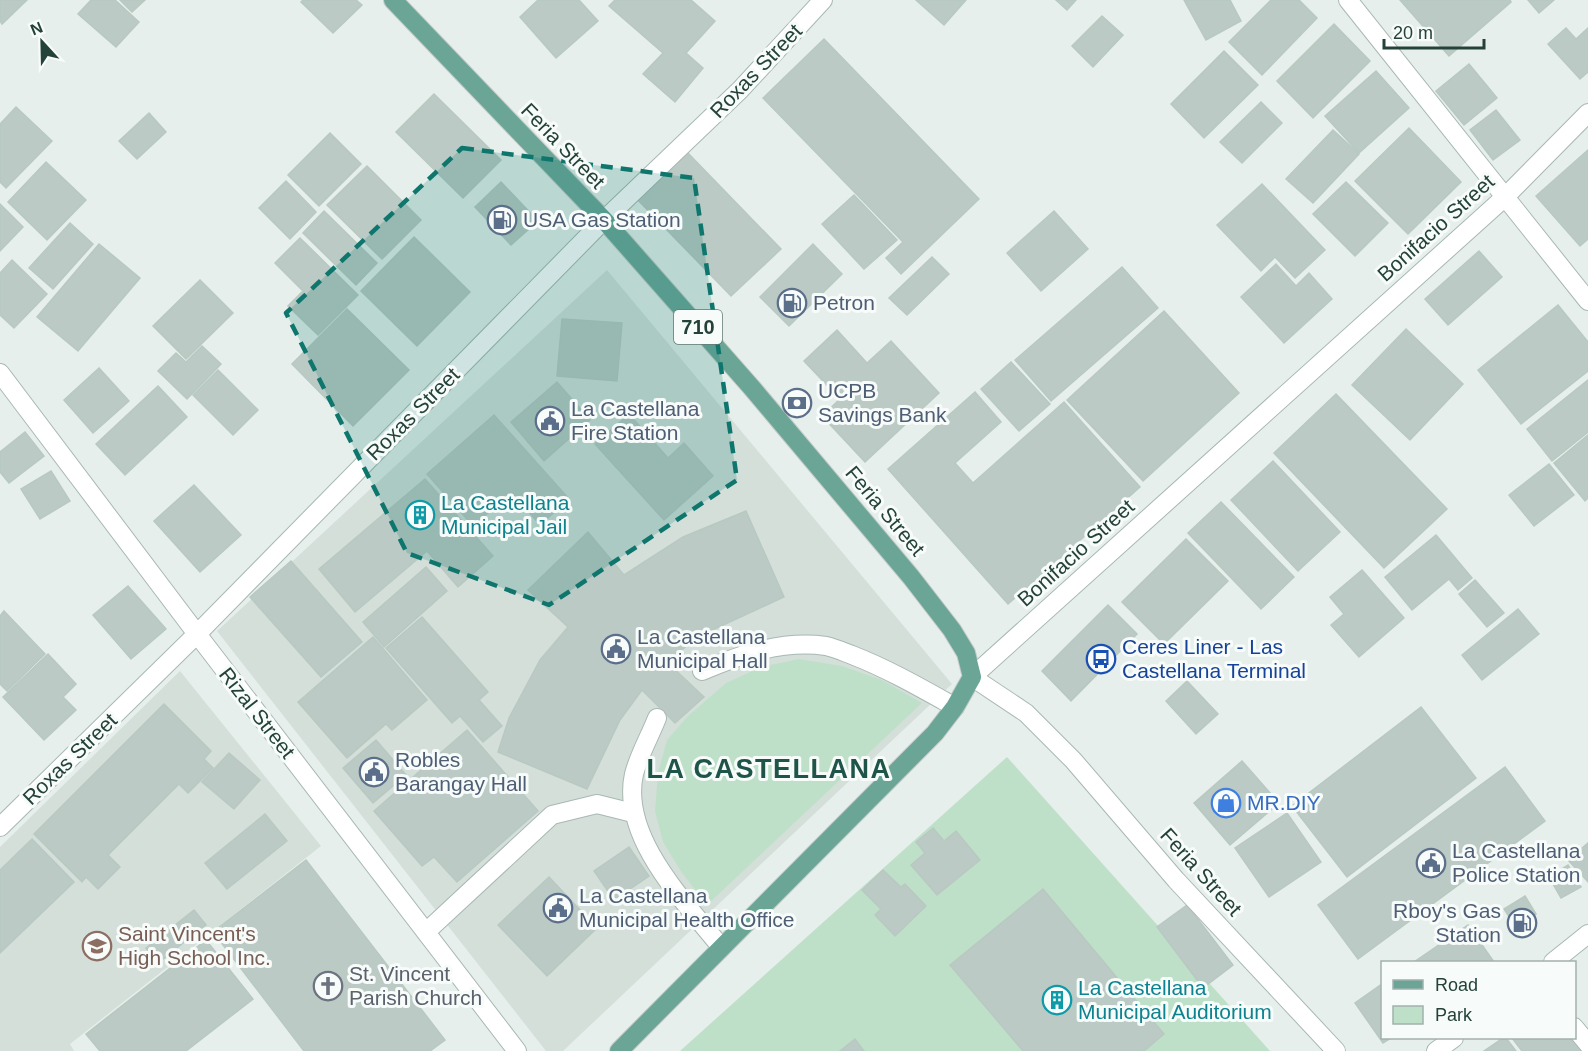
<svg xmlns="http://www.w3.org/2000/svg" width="1588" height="1051" font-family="Helvetica,sans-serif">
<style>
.built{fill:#d4dfda}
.green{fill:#bfe0c8}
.building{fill:#bbcac4;stroke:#b8c9c2;stroke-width:1.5}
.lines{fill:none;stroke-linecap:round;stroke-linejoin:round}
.service-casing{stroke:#a8b8b2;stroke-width:20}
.minor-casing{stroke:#a8b8b2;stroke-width:20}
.tertiary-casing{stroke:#a8b8b2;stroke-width:20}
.primary-casing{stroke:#c2cac8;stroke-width:20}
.service{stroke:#fff;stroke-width:18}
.minor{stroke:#fff;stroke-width:18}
.tertiary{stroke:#fff;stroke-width:18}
.primary{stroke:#6aa596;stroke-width:18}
.marked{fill:#0f766e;fill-opacity:0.2;stroke:#0f766e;stroke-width:4.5;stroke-dasharray:12 8;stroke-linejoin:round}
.labels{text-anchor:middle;stroke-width:6;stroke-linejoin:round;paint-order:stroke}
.shield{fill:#f7fbf9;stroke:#637a73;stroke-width:1.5}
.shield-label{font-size:20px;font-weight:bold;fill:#24423a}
.street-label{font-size:21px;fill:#24423a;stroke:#f7fbf9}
.service-label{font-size:21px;fill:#4e5e75;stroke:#f7fbf9;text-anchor:start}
.culture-label{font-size:21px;fill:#0d838f;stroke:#f7fbf9;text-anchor:start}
.transit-label{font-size:21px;fill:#164399;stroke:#f7fbf9;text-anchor:start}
.shop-label{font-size:21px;fill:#366cbe;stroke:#f7fbf9;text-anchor:start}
.education-label{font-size:21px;fill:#785e54;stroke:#f7fbf9;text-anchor:start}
.worship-label{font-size:21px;fill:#5b616d;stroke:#f7fbf9;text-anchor:start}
.district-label{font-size:27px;font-weight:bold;letter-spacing:1.5px;fill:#1f5548;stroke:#f7fbf9}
</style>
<rect width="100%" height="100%" fill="#e6efeb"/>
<g class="built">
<polygon points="607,270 952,684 563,1051 546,1051 217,631"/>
<polygon points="180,671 321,846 70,1044 74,1051 0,1051 0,847"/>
</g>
<g class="green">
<polygon points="799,659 842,666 882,680 922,703 707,905 682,873 663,842 655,811 658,773 667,740 687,717 726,683 761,667"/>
<polygon points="1007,757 1270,1051 680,1051"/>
</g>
<g class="building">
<polygon points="0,0 27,0 2,24 0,21"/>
<polygon points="91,0 115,0 139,22 116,47 78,14"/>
<polygon points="120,0 145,0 132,12"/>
<polygon points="303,0 356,0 362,5 333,33 301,2"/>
<polygon points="538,0 579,0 598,21 556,58 520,17"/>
<polygon points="615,0 691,0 715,21 686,53 703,68 675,102 643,74 663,53 609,6"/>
<polygon points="916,0 966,0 944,25"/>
<polygon points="1056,0 1076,0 1067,10"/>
<polygon points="1184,0 1230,0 1241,21 1206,40"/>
<polygon points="1271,0 1299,0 1317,18 1262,75 1229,42"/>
<polygon points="1400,0 1510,0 1511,2 1449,56"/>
<polygon points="1528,0 1554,0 1539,13"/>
<polygon points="1102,16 1123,35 1093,67 1072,46"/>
<polygon points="1334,24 1370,61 1313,118 1277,81"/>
<polygon points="1566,28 1576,39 1588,28 1588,72 1580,79 1548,44"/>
<polygon points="824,39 979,199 901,274 886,258 903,242 763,98"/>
<polygon points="1224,51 1258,85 1204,138 1171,104"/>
<polygon points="1469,64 1497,98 1464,125 1436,91"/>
<polygon points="1376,71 1409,108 1359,153 1325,116"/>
<polygon points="434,94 501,160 463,198 396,132"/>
<polygon points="1261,102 1282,123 1242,163 1220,142"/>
<polygon points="16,107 52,141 6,188 0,182 0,124"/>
<polygon points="1496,110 1520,140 1493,160 1470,130"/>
<polygon points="149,113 166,132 137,159 119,141"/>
<polygon points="1409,128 1461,182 1408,234 1355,181"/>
<polygon points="1333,130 1359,154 1313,203 1286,179"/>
<polygon points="330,133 361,164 319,206 288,175"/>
<polygon points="685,150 781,249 731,296 635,197"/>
<polygon points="1588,150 1588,239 1580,246 1536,196"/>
<polygon points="46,162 86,200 47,240 8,202"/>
<polygon points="367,166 421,220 382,259 327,205"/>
<polygon points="286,181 316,212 290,239 259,208"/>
<polygon points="501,182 538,221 511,245 475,207"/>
<polygon points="1346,182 1388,223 1355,256 1313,214"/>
<polygon points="1262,184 1325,250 1295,278 1275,257 1261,271 1217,225"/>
<polygon points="854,195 897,240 864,269 822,224"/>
<polygon points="0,204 23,227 0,251"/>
<polygon points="324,211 377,263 356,285 303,233"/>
<polygon points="1054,211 1088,249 1041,291 1007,253"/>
<polygon points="70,223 93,244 53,289 29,268"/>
<polygon points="414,237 470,292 417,346 361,291"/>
<polygon points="300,238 358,295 318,335 288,306 303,291 275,263"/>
<polygon points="99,244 140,278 78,351 37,317"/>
<polygon points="813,244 842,274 789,326 760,297"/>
<polygon points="1479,251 1502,277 1448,325 1425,299"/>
<polygon points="932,257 949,274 907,315 889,298"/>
<polygon points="12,260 47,294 14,328 0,315 0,273"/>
<polygon points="1276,264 1296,286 1309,273 1332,299 1284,343 1241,297"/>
<polygon points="1122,267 1158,308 1051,401 1015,360"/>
<polygon points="200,280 233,313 186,359 153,326"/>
<polygon points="1558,305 1588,342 1588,371 1521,424 1478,370"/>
<polygon points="347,309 409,370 353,426 292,364"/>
<polygon points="1164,311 1239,393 1143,481 1067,400"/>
<polygon points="562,319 622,323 617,381 557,376"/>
<polygon points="1406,329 1463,384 1410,440 1352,385"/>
<polygon points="837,330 867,363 891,341 939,393 865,462 822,416 840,399 804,361"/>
<polygon points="202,346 221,364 187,399 158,371 176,353 186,362"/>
<polygon points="1011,362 1050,404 1019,431 981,389"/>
<polygon points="99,368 129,401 93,433 64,400"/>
<polygon points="218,370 258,410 233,435 193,395"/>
<polygon points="1588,380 1588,432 1552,461 1527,429"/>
<polygon points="557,382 590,420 544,461 511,422"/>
<polygon points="158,386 187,417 125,475 96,444"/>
<polygon points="975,392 1001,422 955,463 973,483 1064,402 1140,487 1008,604 888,469"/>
<polygon points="1336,394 1447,509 1384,568 1274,453"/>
<polygon points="629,414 668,458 684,443 713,476 664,520 595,444"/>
<polygon points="494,415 569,499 540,525 512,492 473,526 427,474"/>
<polygon points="25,432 44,456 9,483 0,472 0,452"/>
<polygon points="1588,435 1588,498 1585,501 1554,463"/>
<polygon points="1273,461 1340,532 1298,571 1231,500"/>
<polygon points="1549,464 1574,495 1534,526 1509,495"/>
<polygon points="51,471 70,501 40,519 21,489"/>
<polygon points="425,479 493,556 458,587 427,551 355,612 319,569"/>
<polygon points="194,485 241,535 200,572 154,521"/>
<polygon points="1221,502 1294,577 1261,609 1188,533"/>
<polygon points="746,511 784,597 695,638 668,663 704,697 675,723 642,690 620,720 587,789 498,752 509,718 540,660 568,627 528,590 588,532 624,575 683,537"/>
<polygon points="1436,535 1472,578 1458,590 1449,579 1412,610 1385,577"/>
<polygon points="1186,539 1228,581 1164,644 1122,602"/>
<polygon points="291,561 362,642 321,677 250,597"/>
<polygon points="426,567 447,591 384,647 363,622"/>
<polygon points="1362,570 1404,618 1359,657 1331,625 1344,614 1330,597"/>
<polygon points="1475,580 1504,613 1487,627 1459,594"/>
<polygon points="128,586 166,629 131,659 93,615"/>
<polygon points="1108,605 1137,634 1071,701 1042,671"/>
<polygon points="1518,609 1539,634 1482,680 1462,655"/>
<polygon points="4,611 45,654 7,691 0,684 0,616"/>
<polygon points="422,617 488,692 479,700 502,726 483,742 460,716 452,723 386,648"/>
<polygon points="373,637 427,700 392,730 386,724 347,758 298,702"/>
<polygon points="48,654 76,684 63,697 76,710 44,740 3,697"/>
<polygon points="1187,681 1218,714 1196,734 1166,701"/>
<polygon points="164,704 211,751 204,759 213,768 188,793 179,784 108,855 120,867 98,889 86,877 82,882 34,834"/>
<polygon points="1421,707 1476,778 1347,877 1292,806"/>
<polygon points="467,730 538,811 457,882 434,857 422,866 374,811"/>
<polygon points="376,740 406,775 373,803 343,768"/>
<polygon points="229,753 260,780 234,809 202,782"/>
<polygon points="1242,761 1279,803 1230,845 1194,803"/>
<polygon points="1505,767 1545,821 1358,959 1318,905"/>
<polygon points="1287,813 1321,862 1269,897 1235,848"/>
<polygon points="265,814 287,841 227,889 205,863"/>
<polygon points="933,828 944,841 956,831 980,860 937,895 911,865 925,853 916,842"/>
<polygon points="32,839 74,882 0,953 0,870"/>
<polygon points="1588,843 1588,882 1568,860"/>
<polygon points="629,847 649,876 614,900 594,871"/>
<polygon points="306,860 445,1040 430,1051 304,1051 213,932"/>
<polygon points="1568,865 1581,887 1561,898 1549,877"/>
<polygon points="883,870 901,887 905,884 926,906 895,936 875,915 881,909 862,890"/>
<polygon points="549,877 597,928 547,976 498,925"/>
<polygon points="1043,889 1164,1034 1144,1051 1023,1051 950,965"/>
<polygon points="1525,896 1536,914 1516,927 1504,909"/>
<polygon points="1187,905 1233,965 1203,988 1157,927"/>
<polygon points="194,910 206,925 158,963 146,948"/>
<polygon points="1468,925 1494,962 1414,962"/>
<polygon points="206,940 253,999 186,1051 100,1051 86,1034"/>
<polygon points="1382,984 1382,1038 1391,1038 1383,1043 1355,1003"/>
<polygon points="1503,1038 1506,1038 1516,1051 1484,1051"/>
<polygon points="1512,1038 1572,1038 1582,1051 1522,1051"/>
<polygon points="855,1039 864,1051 840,1051"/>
</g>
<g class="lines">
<g class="service-casing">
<g id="service">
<path d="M702,671c40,-17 80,-31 124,-25 9,2 18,6 26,9 36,14 69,33 103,52"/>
<path d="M657,718c-7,18 -18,37 -23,56 -14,63 51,128 87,173"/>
<polyline points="426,932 552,815 597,804 633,813"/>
<polyline points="1574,1027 1588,1044"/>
</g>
</g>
<g class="minor-casing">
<g id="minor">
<polyline points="1348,0 1588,301"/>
<polyline points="0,373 197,634 517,1051"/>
<polyline points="972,677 1026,713 1073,760 1176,880 1336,1051"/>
<polyline points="0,827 197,634 604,220 740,90 823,0"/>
<polyline points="1553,962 1588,934"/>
<polyline points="1436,1051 1454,1038"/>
</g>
</g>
<g class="tertiary-casing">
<polyline id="tertiary" points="972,677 1505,197 1588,113"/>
</g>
<g class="primary-casing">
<polyline id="primary" points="393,0 604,220 752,388 911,577 952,630 966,653 972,677 955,707 935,733 619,1051"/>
</g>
<use href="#service" class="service"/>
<use href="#minor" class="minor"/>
<use href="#tertiary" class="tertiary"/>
<use href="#primary" class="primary"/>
</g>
<path class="marked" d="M462,148l232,30 43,302 -188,125 -142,-52 -121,-240z"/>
<defs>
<g id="fuel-ring" transform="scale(1.5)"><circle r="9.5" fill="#f7fbf9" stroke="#5c6f8a" stroke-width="1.5"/><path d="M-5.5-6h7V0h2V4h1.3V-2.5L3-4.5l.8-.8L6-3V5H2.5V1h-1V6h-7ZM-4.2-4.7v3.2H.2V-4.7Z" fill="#5c6f8a"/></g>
<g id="bank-ring" transform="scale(1.5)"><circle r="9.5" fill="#f7fbf9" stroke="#5c6f8a" stroke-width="1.5"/><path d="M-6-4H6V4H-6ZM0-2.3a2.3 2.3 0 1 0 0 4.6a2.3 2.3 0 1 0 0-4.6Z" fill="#5c6f8a"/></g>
<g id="civic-ring" transform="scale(1.5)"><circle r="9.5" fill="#f7fbf9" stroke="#5c6f8a" stroke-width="1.5"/><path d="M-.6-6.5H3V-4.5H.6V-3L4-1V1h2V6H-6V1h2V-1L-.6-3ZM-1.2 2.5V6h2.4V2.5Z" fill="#5c6f8a"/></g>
<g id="building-ring" transform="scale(1.5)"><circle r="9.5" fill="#f7fbf9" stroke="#0f9aa8" stroke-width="1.5"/><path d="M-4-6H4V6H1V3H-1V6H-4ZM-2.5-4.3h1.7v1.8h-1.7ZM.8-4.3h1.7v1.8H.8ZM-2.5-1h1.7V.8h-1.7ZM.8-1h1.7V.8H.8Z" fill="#0f9aa8"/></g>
<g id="bus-ring" transform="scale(1.5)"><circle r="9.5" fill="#f7fbf9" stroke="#1a4fb4" stroke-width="1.5"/><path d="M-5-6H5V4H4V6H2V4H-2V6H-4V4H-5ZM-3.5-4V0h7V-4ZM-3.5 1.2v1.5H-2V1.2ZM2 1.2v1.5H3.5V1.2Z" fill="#1a4fb4"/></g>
<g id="shop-ring" transform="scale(1.5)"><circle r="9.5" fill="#f7fbf9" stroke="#3f7fe0" stroke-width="1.5"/><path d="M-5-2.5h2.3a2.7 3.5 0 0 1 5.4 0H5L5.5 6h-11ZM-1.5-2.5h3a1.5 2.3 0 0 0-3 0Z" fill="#3f7fe0"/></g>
<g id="school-ring" transform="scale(1.5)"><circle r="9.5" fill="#f7fbf9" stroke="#8d6e63" stroke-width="1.5"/><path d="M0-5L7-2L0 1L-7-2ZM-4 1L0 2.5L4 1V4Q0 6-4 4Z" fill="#8d6e63"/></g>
<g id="church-ring" transform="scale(1.5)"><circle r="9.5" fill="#f7fbf9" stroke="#6b7280" stroke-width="1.5"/><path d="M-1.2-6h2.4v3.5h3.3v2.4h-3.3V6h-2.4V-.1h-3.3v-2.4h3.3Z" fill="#6b7280"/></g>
</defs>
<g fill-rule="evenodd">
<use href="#fuel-ring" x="502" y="220"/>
<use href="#fuel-ring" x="792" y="303"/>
<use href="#bank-ring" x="797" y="403"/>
<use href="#civic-ring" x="550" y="421"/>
<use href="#building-ring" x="420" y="515"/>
<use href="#civic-ring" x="616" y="649"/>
<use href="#bus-ring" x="1101" y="659"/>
<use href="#civic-ring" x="374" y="772"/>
<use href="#shop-ring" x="1226" y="803"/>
<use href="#civic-ring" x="1431" y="863"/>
<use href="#civic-ring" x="558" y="908"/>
<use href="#fuel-ring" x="1522" y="923"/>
<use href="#school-ring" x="97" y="946"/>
<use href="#church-ring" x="328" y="986"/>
<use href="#building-ring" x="1057" y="1000"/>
</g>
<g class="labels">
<rect class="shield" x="674" y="310" width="48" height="34" rx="4.5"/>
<g class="shield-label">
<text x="698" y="334">710</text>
</g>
<g class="street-label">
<text transform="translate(756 71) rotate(-46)" y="7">Roxas Street</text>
<text transform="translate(563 146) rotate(46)" y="7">Feria Street</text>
<text transform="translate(1436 228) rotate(-42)" y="7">Bonifacio Street</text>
<text transform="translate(413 414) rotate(-45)" y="7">Roxas Street</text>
<text transform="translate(885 511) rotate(50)" y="7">Feria Street</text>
<text transform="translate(1076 553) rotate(-42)" y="7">Bonifacio Street</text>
<text transform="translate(257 713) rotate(52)" y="7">Rizal Street</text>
<text transform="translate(70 759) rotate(-44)" y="7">Roxas Street</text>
<text transform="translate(1201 872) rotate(48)" y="7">Feria Street</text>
</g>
<g class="service-label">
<text x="523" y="227">USA Gas Station</text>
<text x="813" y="310">Petron</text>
<text x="818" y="398">UCPB<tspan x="818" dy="24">Savings Bank</tspan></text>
<text x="571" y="416">La Castellana<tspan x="571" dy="24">Fire Station</tspan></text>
<text x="637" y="644">La Castellana<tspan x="637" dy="24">Municipal Hall</tspan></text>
<text x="395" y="767">Robles<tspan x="395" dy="24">Barangay Hall</tspan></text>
<text x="1452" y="858">La Castellana<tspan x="1452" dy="24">Police Station</tspan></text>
<text x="579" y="903">La Castellana<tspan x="579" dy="24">Municipal Health Office</tspan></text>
<text x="1501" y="918" text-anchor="end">Rboy's Gas<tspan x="1501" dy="24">Station</tspan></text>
</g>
<g class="culture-label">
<text x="441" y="510">La Castellana<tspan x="441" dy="24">Municipal Jail</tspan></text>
<text x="1078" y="995">La Castellana<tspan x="1078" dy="24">Municipal Auditorium</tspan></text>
</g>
<g class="transit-label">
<text x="1122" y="654">Ceres Liner - Las<tspan x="1122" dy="24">Castellana Terminal</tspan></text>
</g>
<g class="shop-label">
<text x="1247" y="810">MR.DIY</text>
</g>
<g class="education-label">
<text x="118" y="941">Saint Vincent's<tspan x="118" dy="24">High School Inc.</tspan></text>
</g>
<g class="worship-label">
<text x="349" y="981">St. Vincent<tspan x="349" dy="24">Parish Church</tspan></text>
</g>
<g class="district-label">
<text x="769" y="778">LA CASTELLANA</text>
</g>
</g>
<rect x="1381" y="961" width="195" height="78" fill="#f7fbf9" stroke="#a3b1ad" stroke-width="1.5"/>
<rect x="1393" y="980" width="30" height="9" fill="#6aa596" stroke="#a3b1ad" stroke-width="1.5"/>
<text x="1435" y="991" font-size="18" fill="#24423a">Road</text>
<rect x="1393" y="1006" width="30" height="18" fill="#bfe0c8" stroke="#a3b1ad" stroke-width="1.5"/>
<text x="1435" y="1021" font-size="18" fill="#24423a">Park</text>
<g transform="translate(42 42) rotate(338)" stroke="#f7fbf9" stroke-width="4.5" paint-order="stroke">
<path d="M0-4.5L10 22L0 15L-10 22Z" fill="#24423a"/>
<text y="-9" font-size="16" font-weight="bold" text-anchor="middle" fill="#24423a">N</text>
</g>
<path d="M1384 39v9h100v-9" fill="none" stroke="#24423a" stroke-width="3"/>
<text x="1393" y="39" font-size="18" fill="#24423a" stroke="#f7fbf9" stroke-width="4.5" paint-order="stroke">20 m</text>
</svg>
